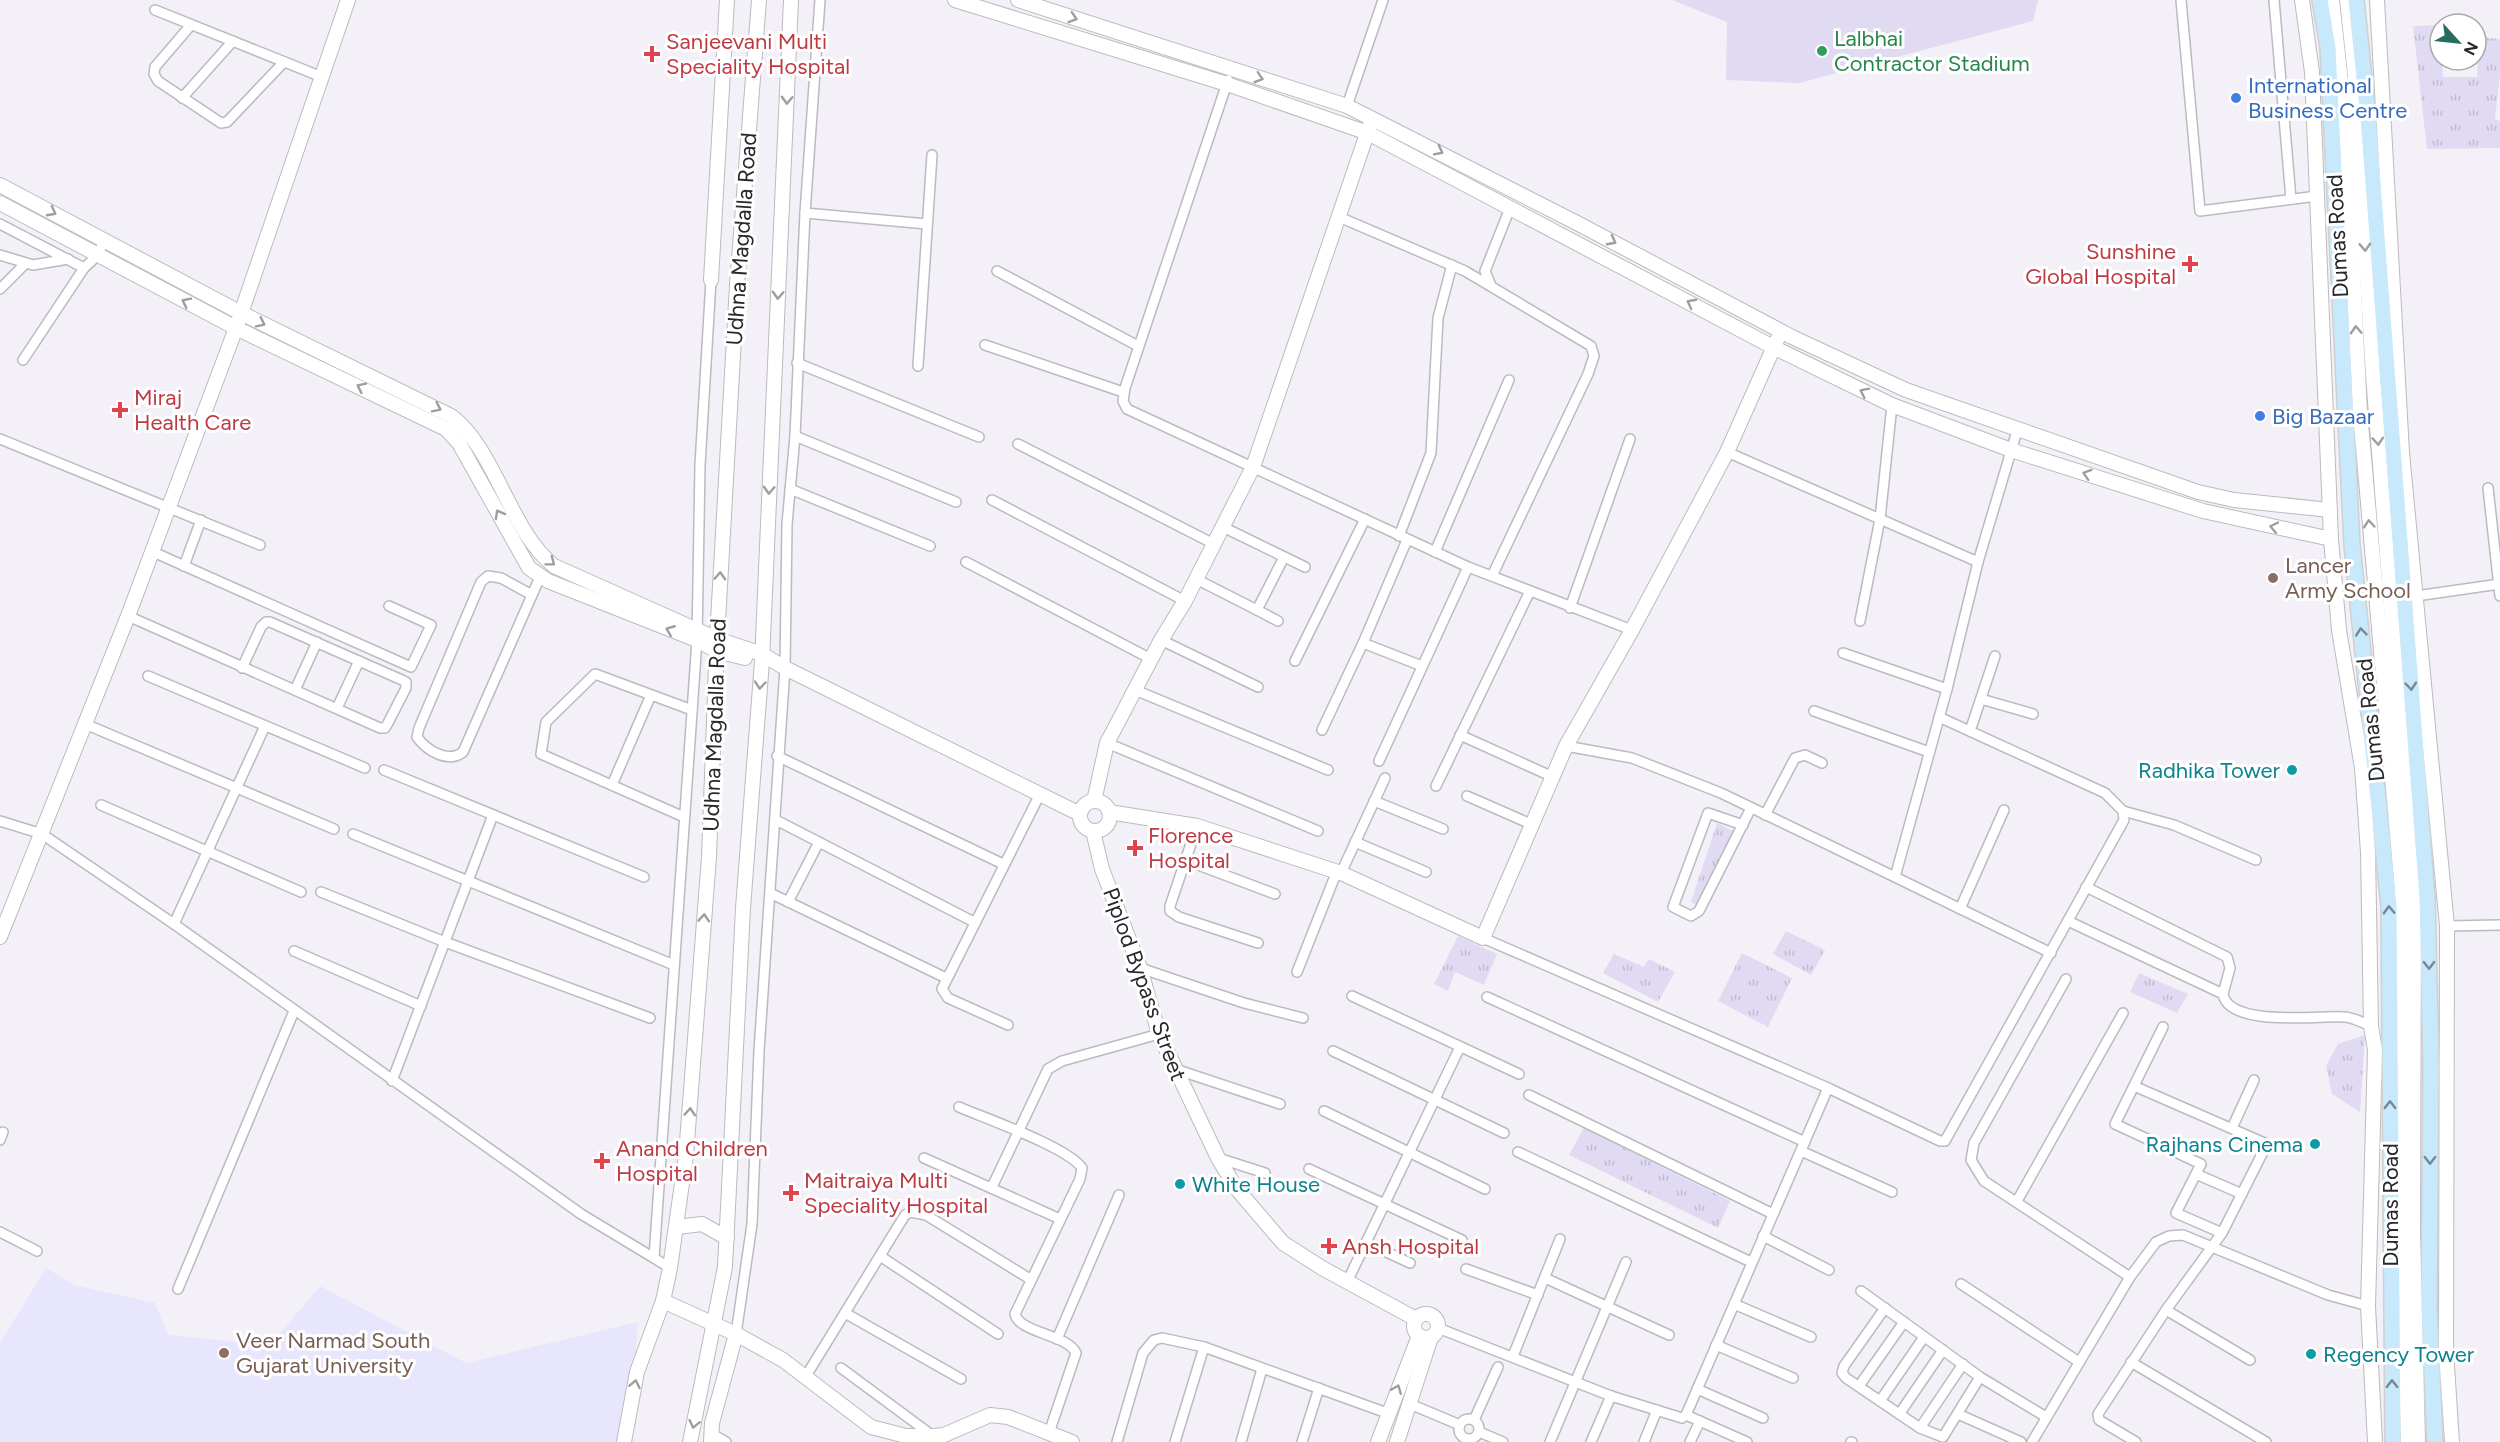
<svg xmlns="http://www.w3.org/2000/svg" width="2500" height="1442" font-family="Figtree,sans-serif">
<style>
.education{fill:#e8e6fc}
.grass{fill:url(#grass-tufts)}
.garden{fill:#e0daf3}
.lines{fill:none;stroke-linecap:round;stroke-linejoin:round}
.street-casing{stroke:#bcbac0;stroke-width:12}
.secondary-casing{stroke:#bcbac0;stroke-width:16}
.primary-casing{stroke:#d0d0d0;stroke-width:18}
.street{stroke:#fff;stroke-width:9}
.secondary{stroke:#fff;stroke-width:14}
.primary{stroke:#c8e9fb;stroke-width:15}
.oneway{stroke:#9e9e9f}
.oneway2{stroke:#788892}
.leisure-dot{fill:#2e9e5b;stroke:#fff;stroke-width:2}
.health-dot{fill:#e0444e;stroke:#fff;stroke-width:2}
.shop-dot{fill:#3f7fe0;stroke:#fff;stroke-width:2}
.education-dot{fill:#8d6e63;stroke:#fff;stroke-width:2}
.culture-dot{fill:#0f9aa8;stroke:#fff;stroke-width:2}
.labels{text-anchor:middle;stroke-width:6;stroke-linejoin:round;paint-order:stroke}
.leisure-label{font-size:22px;fill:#27864d;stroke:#fff;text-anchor:start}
.health-label{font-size:22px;fill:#be3a42;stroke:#fff;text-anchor:start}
.shop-label{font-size:22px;fill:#366cbe;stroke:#fff;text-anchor:start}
.street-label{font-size:22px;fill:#28282a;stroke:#fff}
.education-label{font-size:22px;fill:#785e54;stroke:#fff;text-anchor:start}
.culture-label{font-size:22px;fill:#0d838f;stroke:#fff;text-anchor:end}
</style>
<defs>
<pattern id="grass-tufts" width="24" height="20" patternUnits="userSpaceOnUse" patternTransform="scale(1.5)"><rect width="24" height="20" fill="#e0daf3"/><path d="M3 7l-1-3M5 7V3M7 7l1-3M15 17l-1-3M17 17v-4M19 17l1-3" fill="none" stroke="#c0bbd0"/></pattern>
</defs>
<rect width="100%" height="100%" fill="#f3f1f7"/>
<polygon class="education" points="46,1268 74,1285 155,1303 168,1335 239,1342 271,1344 320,1286 466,1363 638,1322 628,1442 0,1442 0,1343"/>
<g class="grass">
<polygon points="2440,25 2440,60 2442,60 2443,77 2477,77 2480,37 2500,39 2500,73 2495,119 2500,121 2500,148 2427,149 2413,26"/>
<polygon points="1717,823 1735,832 1704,909 1691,902"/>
<polygon points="1786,931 1825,950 1811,975 1773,954"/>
<polygon points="1458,936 1497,954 1484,985 1455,972 1448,991 1434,984"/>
<polygon points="1742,953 1792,978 1768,1027 1718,1001"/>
<polygon points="1614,954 1644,967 1649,959 1675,972 1658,1002 1603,973"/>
<polygon points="2139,973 2188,994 2177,1013 2130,992"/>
<polygon points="2365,1035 2360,1112 2332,1094 2326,1066 2338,1044"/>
<polygon points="1584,1128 1730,1201 1718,1228 1569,1155"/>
</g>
<polygon class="garden" points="1672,0 2038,0 2033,21 1799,83 1726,80 1727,22"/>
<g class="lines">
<g class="street-casing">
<g id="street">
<polyline points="2181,0 2200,211 2317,196"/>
<polyline points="2274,0 2291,199"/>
<polyline points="155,10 322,77"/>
<polyline points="191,25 155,67 154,74 158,81 221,123 227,122 284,62"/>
<polyline points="1228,80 1125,388 1123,401 1127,409 1468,567 1632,630"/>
<polyline points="182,98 233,41"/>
<polyline points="1347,106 1383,0"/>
<polyline points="805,213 927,224"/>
<polyline points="1339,217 1465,271 1591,346 1594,356 1588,374 1492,576"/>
<polyline points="0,224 84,268"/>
<polyline points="0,255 33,265 68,259"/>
<polyline points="997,271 1138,346"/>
<polyline points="1491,286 1485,271 1510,208"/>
<polyline points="0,289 25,264"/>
<polyline points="985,345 1123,392"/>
<polyline points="23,360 84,268 98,255 104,240"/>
<polyline points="797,363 979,437"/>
<polyline points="918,366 932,155"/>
<polyline points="2017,431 1978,562 1947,689 1895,877 2051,953"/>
<polyline points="795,436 956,502"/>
<polyline points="0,439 260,545"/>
<polyline points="1018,444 1214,544"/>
<polyline points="1727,452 1978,562"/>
<polyline points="2488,488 2500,596"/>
<polyline points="790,489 930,546"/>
<polyline points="992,500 1185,601"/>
<polyline points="1223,527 1305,567"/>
<polyline points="1399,536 1431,453 1438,318 1452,265"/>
<polyline points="151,551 411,667 431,625 389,606"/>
<polyline points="1435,552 1509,380"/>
<polyline points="966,562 1151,659"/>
<polyline points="184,566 201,520"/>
<polyline points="1196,579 1257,610 1284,557"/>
<path d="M532,595l-31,-17 -13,-2 -7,6 -62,146 -2,9c9,13 31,27 46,15l77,-175"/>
<polyline points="2416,596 2500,584"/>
<polyline points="1570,608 1630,439"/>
<polyline points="1257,610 1278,621"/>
<polyline points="128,616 380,728 385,728 388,723 406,688 406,682 402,680 270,622 266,622 261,627 242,668"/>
<polyline points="1860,621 1880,519 1892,405"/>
<polyline points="1161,640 1258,687"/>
<polyline points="1363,643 1422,666"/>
<polyline points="1843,653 1947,689"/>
<polyline points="1295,661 1365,519"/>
<polyline points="148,676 365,768"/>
<polyline points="295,690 317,642"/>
<polyline points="1135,690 1328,770"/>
<polyline points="1981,699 2033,714"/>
<polyline points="337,708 359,661"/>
<polyline points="1814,711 1929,752"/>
<polyline points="85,724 334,829"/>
<polyline points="1322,730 1363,643 1407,540"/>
<polyline points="1970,731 1995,656"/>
<polyline points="1460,735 1553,777"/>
<polyline points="1107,743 1318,831"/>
<polyline points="1566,746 1632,758 1721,793 1895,877"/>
<polyline points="777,756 1003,864"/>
<polyline points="1379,761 1468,567"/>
<polyline points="384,770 644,877"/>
<polyline points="612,785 651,695"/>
<polyline points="1436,786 1530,591"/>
<polyline points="1467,796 1533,825"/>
<polyline points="1374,801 1443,829"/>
<polyline points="101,805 301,892"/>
<polyline points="2123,811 2174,825 2256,860"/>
<polyline points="1765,815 1795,758 1805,755 1822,763"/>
<polyline points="684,817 541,754 546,722 595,674 692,710"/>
<polyline points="776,820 974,922"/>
<polyline points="0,821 42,834 174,924 581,1214 654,1258"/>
<polyline points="1743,825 1708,813 1673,907 1691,916 1699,911 1751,808"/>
<polyline points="1197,826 1170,906 1170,911 1179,917 1258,943"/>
<polyline points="353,834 674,965"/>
<polyline points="1355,842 1426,872"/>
<polyline points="1185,860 1275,894"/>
<polyline points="1341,873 1385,778"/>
<path d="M2086,887l141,70 3,11 -7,26c6,34 98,21 121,23 9,0 19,6 27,9"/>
<polyline points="321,892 445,942 650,1018"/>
<polyline points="770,893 946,978"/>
<polyline points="788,902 819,842"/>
<polyline points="1960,909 2004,810"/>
<polyline points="2068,921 2223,994"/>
<polyline points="174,924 265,726"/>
<polyline points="2447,926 2500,925"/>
<polyline points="1483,938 1828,1088 1940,1141 1945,1141 2124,820 2123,811 2105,793 1939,717"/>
<polyline points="294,951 421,1006"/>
<polyline points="1140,968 1244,1003 1303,1018"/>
<polyline points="1297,972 1337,871"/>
<polyline points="2066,979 1974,1143 1971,1160 1984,1181 2130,1277"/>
<polyline points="1352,996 1519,1074"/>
<polyline points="1487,997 1805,1142"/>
<polyline points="1008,1025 948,998 942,989 1040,794"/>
<polyline points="1333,1051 1504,1133"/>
<polyline points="1175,1069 1280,1104"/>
<polyline points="392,1081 493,815"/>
<polyline points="2134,1086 2267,1144 2222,1233 2176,1213 2201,1164 2115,1124 2163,1027"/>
<polyline points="1529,1095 1773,1214"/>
<path d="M959,1107c25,11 109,40 123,61l-2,11 -65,135c4,19 52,20 61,39l-27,80"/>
<polyline points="1324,1111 1485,1189"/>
<polyline points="2232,1128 2254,1080"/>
<polyline points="0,1140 3,1132"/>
<polyline points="1801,1151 1892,1192"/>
<polyline points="1518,1152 1751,1262"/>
<polyline points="924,1158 1060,1219"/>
<polyline points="1218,1158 1265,1173"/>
<polyline points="1309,1169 1462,1240"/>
<polyline points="2196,1174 2242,1194"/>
<polyline points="992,1187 1048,1069 1062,1061 1159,1034"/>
<polyline points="2017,1201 2123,1013"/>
<polyline points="0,1232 37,1251"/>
<polyline points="1763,1236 1829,1270"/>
<polyline points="1367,1243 1410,1263"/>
<polyline points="880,1256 998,1334"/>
<polyline points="670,1268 654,1258 697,640 700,465 711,280"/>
<polyline points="1466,1269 1538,1295"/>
<polyline points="1545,1278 1669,1335"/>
<polyline points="1347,1282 1460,1047"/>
<polyline points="1961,1284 2079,1362"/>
<polyline points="178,1289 294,1011"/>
<polyline points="1861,1291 1980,1377 2046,1417"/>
<polyline points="1734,1304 1811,1337"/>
<polyline points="1885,1308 1844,1366 1842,1373 1846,1378 1920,1428 1943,1437 1980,1377"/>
<polyline points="2166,1310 2250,1360"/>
<polyline points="845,1313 961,1379"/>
<polyline points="1438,1328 1611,1396 1682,1418 1686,1415 1828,1088"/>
<polyline points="736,1334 752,1224 759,1051 785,668 787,524 795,436 805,213 820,0"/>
<polyline points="1057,1339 1119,1195"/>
<polyline points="1716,1345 1793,1378"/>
<polyline points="1513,1356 1560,1239"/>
<polyline points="2131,1362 2266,1442"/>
<polyline points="841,1368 933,1436"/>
<polyline points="806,1376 905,1215 911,1212 926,1215 1030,1279"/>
<polyline points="1859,1386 1904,1322"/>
<polyline points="1697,1389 1763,1418"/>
<polyline points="1880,1401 1924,1337"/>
<polyline points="1410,1404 1460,1425"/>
<polyline points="1900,1413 1943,1350"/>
<polyline points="1958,1414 2021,1442"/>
<polyline points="1686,1415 1747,1442"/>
<circle cx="1469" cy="1429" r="10"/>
<polyline points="1474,1420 1498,1367"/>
<polyline points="1920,1428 1963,1364"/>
<polyline points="1479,1432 1503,1442"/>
<polyline points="712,1434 726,1442"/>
<polyline points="1117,1442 1143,1353 1154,1340 1162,1338 1204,1347 1387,1413"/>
<polyline points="1175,1442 1204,1347"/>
<polyline points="1241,1442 1262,1369"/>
<polyline points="1302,1442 1319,1388"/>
<polyline points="1550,1442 1626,1262"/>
<polyline points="1591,1442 1611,1396"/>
<polyline points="1644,1442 1657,1410"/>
<polyline points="1690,1442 1700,1421"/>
<polyline points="1851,1442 1852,1442"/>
<polyline points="2032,1442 2130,1277 2156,1242 2169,1236 2183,1235 2328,1295 2368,1306"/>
<polyline points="2136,1442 2099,1420 2098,1414 2166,1310 2222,1233"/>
</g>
</g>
<g class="secondary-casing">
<g id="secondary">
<polyline points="955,0 1227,84 1368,133 1773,347 1892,405 2011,450 2203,511 2331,539"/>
<polyline points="1018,0 1347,106 1577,223 1792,337 1906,390 2198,492 2234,500 2330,510"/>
<polyline points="2302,0 2312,72 2331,539 2339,630 2362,768 2368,852 2371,1026 2375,1050 2368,1306 2375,1442"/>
<polyline points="2332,0 2346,127 2360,412 2402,890 2403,1252 2408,1442"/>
<polyline points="2347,0 2355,75 2373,375 2414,902 2413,1233 2418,1442"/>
<polyline points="2377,0 2402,453 2447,926 2446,1351 2452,1442"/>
<path d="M0,185l241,128 210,103c44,32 59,116 103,150l163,73 45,15 23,14 295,146"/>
<polyline points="0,203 236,328 446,429 459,443 529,568 548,581 697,640 717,651 745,658"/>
<polyline points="711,280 727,0"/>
<circle cx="1095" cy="816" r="15"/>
<polyline points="1094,801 1107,743 1161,640 1185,601 1253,467 1370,125"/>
<polyline points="1109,812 1197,826 1341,873 1483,938 1566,746 1632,630 1727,452 1777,340"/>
<polyline points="1093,831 1102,869 1140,968 1159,1034 1218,1158 1236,1188 1283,1243 1322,1268 1416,1319"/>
<polyline points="0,937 128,616 236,328 348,0"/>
<polyline points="677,1227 702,1224 727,1238"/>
<polyline points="663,1301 736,1334 783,1360 871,1427 906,1436 933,1436 944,1435 990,1415 1008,1417 1072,1442"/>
<circle cx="1426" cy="1326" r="12"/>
<polyline points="624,1442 637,1372 663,1301 670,1268 686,1155 709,857 717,639 737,285 759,0"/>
<polyline points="690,1442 725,1267 743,908 762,661 791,0"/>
<polyline points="711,1442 712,1423 736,1334"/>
<polyline points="1378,1442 1419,1336"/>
<polyline points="1397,1442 1431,1337"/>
</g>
</g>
<g class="primary-casing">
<g id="primary">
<polyline points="2320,0 2328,48 2352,545 2389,906 2393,1442"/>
<polyline points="2356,0 2368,117 2427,898 2431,1064 2429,1306 2435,1442"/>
</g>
</g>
<use href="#street" class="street"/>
<use href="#secondary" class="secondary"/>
<use href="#primary" class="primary"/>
</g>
<defs><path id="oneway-chevron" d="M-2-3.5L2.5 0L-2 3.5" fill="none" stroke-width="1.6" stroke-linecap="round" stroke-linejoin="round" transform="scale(1.5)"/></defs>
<g class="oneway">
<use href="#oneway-chevron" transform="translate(1073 18) rotate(18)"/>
<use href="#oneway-chevron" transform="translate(1259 78) rotate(18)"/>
<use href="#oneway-chevron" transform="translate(787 100) rotate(93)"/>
<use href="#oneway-chevron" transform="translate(1439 151) rotate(27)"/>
<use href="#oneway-chevron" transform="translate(52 212) rotate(28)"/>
<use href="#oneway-chevron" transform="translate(1612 241) rotate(28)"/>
<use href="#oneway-chevron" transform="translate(2365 247) rotate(87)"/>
<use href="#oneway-chevron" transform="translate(778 295) rotate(93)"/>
<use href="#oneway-chevron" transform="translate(186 302) rotate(-153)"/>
<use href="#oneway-chevron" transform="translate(1691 303) rotate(-152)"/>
<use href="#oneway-chevron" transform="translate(261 323) rotate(26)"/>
<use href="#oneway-chevron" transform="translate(2356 330) rotate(-93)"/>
<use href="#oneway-chevron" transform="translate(361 387) rotate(-154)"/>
<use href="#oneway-chevron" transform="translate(1864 392) rotate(-154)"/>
<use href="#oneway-chevron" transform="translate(437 408) rotate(26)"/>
<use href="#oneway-chevron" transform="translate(2378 441) rotate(86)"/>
<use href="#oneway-chevron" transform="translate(2087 474) rotate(-162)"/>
<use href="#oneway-chevron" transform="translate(769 490) rotate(93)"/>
<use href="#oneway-chevron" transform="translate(499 514) rotate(-119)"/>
<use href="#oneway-chevron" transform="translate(2369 524) rotate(-95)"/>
<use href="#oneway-chevron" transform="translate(2274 527) rotate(-168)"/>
<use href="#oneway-chevron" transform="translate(551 562) rotate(37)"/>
<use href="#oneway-chevron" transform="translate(720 576) rotate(-87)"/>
<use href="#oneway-chevron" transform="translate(670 630) rotate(-158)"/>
<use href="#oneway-chevron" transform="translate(760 685) rotate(95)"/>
<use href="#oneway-chevron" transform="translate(704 918) rotate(-86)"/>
<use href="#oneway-chevron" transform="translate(690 1112) rotate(-86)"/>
<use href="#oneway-chevron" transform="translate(635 1384) rotate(-78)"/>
<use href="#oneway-chevron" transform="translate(1397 1389) rotate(-68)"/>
<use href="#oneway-chevron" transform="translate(694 1424) rotate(102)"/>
</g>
<g class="oneway2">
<use href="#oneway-chevron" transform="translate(2361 632) rotate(-96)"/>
<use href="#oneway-chevron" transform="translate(2411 686) rotate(85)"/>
<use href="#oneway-chevron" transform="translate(2389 910) rotate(-92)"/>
<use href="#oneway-chevron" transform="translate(2429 965) rotate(89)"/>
<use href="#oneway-chevron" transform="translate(2390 1105) rotate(-90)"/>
<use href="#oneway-chevron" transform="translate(2430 1160) rotate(90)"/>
<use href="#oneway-chevron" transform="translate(2392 1384) rotate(-91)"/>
</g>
<circle class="leisure-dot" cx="1822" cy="51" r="6"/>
<g class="health-dot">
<path d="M649 45h6v6h6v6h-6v6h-6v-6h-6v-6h6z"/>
<path d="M2187 255h6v6h6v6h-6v6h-6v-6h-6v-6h6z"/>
<path d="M117 401h6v6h6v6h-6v6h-6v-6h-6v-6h6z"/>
<path d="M1132 839h6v6h6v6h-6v6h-6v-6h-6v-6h6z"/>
<path d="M599 1152h6v6h6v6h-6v6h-6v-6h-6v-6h6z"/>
<path d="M788 1184h6v6h6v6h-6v6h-6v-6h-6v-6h6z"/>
<path d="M1326 1237h6v6h6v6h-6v6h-6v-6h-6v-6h6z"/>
</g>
<g class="shop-dot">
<circle cx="2236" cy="98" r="6"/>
<circle cx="2260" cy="416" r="6"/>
</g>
<g class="education-dot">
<circle cx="2273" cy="578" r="6"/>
<circle cx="224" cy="1353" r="6"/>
</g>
<g class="culture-dot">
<circle cx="2292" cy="770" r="6"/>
<circle cx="2315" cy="1144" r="6"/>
<circle cx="1180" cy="1184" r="6"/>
<circle cx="2311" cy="1354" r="6"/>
</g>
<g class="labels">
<g class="leisure-label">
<text x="1834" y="46">Lalbhai<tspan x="1834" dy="25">Contractor Stadium</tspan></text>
</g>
<g class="health-label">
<text x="666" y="49">Sanjeevani Multi<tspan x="666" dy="25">Speciality Hospital</tspan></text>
<text x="2176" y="259" text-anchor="end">Sunshine<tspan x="2176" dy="25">Global Hospital</tspan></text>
<text x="134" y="405">Miraj<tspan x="134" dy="25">Health Care</tspan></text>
<text x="1148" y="843">Florence<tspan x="1148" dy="25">Hospital</tspan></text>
<text x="616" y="1156">Anand Children<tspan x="616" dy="25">Hospital</tspan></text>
<text x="804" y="1188">Maitraiya Multi<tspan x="804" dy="25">Speciality Hospital</tspan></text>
<text x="1342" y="1254">Ansh Hospital</text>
</g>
<g class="shop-label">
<text x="2248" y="93">International<tspan x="2248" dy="25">Business Centre</tspan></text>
<text x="2272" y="424">Big Bazaar</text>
</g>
<g class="street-label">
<text transform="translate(2337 236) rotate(-93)" y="8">Dumas Road</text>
<text transform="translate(741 239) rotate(-86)" y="8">Udhna Magdalla Road</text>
<text transform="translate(2370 720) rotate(-96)" y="8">Dumas Road</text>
<text transform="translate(714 725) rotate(-88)" y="8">Udhna Magdalla Road</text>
<text transform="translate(1145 984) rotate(70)" y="8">Piplod Bypass Street</text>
<text transform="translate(2390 1205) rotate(-90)" y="8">Dumas Road</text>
</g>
<g class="education-label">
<text x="2285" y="573">Lancer<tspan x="2285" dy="25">Army School</tspan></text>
<text x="236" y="1348">Veer Narmad South<tspan x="236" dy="25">Gujarat University</tspan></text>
</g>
<g class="culture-label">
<text x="2280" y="778">Radhika Tower</text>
<text x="2303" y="1152">Rajhans Cinema</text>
<text x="1192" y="1192" text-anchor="start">White House</text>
<text x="2323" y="1362" text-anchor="start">Regency Tower</text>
</g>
</g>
<g transform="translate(2458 42) rotate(117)"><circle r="28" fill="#ffffff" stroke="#a9a9aa" stroke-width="1.5"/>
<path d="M0-4.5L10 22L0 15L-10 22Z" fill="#276c5f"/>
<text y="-9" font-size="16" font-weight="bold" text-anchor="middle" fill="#28282a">N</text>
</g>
</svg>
